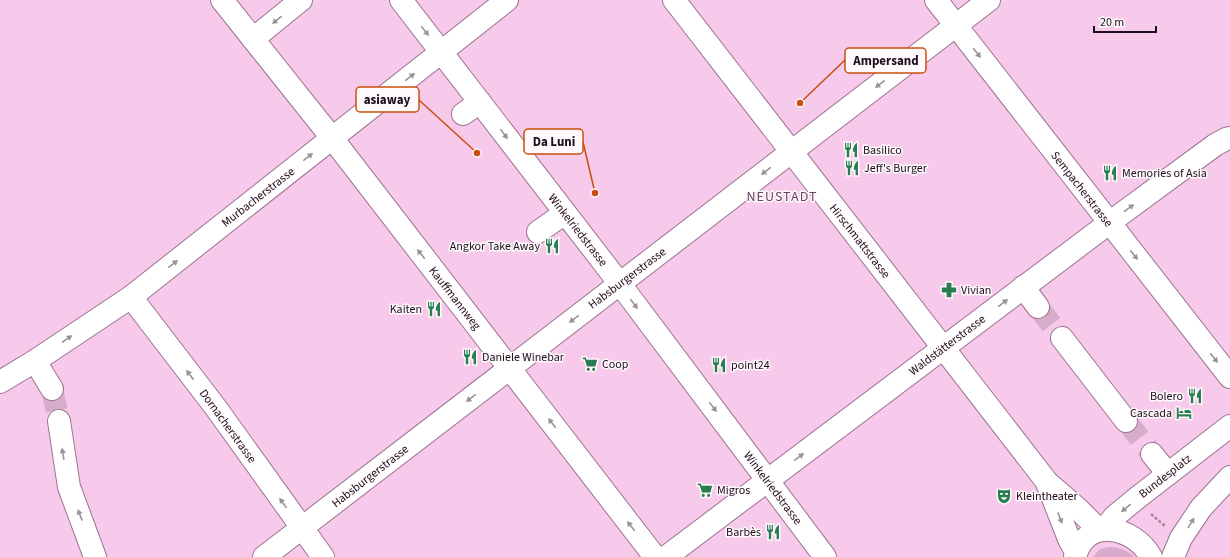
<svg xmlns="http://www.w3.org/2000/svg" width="1230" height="557" font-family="'Source Sans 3',sans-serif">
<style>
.green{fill:#daaacd}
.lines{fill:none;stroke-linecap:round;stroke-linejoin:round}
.minor-tunnel{stroke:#d6aecc;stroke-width:22;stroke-dasharray:22 11;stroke-linecap:butt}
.minor-casing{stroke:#9c7391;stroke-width:24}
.major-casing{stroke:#9c7391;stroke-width:24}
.path{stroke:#a8859e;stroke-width:2.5;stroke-dasharray:3 2;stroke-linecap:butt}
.minor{stroke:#fff;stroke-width:22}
.major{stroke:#fff;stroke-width:22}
.oneway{fill:#999398}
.labels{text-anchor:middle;stroke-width:3;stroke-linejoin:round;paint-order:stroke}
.poi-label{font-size:12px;fill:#1d0e19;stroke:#fef9fc;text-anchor:start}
.street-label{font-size:12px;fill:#1d0e19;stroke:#fef9fc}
.quarter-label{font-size:14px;letter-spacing:1px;fill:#694460;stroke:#fef9fc}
.leader{fill:none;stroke:#ca4e0e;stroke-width:1.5}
.callout-dot{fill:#ca4e0e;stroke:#fef9fc;stroke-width:1.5}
.callout{fill:#fef9fc;stroke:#ca4e0e;stroke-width:1.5}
.callout-label{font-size:13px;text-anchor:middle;font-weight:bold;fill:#1d0e19}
</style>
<rect width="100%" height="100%" fill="#f7caeb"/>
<path class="green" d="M1108,547c10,0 18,2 26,10h-41l7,-8z"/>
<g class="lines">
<g class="minor-tunnel">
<polyline points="1038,307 1062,338"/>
<polyline points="52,389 59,421"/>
<polyline points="1126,421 1152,454"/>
</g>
<g class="minor-casing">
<g id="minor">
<polyline points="222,0 332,138 655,557"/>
<polyline points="401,0 620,284 825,557"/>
<polyline points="674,0 1047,482 1077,508 1099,530"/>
<polyline points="936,0 1230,377"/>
<polyline points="253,39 301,0"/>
<polyline points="463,114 480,102"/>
<polyline points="538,232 565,213"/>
<polyline points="1023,287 1038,307"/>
<polyline points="131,297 216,408 323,557"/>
<polyline points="1062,338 1126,421"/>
<polyline points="35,361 52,389"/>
<polyline points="0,382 35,361 131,297 507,0"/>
<polyline points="59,421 69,487 95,557"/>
<polyline points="1152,454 1168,474"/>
<polyline points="1047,483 1069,539 1076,552"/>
<polyline points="264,557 989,0"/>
<polyline points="666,557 1109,223 1215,145 1226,139 1230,138"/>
</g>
</g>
<g class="major-casing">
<g id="major">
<polyline points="1104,530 1114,517 1137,498 1230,426"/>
<path d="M1075,557c11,-41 59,-31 76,0"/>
<polyline points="1173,557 1181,538 1201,508 1230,477"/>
</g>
</g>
<polyline class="path" points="1151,514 1165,526"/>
<use href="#minor" class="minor"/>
<use href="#major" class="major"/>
</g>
<defs><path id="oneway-solid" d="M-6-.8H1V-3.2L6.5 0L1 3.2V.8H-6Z"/></defs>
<g class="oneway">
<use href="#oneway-solid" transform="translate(277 20) rotate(141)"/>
<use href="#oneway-solid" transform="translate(425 31) rotate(52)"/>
<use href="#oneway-solid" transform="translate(977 53) rotate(52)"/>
<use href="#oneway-solid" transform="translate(410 77) rotate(-38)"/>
<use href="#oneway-solid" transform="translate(880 84) rotate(142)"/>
<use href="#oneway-solid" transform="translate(504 134) rotate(53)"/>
<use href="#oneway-solid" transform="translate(308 157) rotate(-38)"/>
<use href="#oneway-solid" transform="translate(766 171) rotate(142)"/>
<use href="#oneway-solid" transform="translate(1129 208) rotate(-36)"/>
<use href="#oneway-solid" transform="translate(421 254) rotate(-128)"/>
<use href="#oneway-solid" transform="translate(1134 255) rotate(52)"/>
<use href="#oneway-solid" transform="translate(173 264) rotate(-38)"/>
<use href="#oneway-solid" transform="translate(1003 303) rotate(-37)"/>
<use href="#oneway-solid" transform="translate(634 304) rotate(53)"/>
<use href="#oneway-solid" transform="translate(574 319) rotate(142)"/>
<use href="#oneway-solid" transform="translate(67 339) rotate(-34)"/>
<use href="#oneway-solid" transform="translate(1214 358) rotate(52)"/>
<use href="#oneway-solid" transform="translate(190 375) rotate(-127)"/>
<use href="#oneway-solid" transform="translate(471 398) rotate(142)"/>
<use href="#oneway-solid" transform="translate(713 407) rotate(53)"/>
<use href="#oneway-solid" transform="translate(552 423) rotate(-128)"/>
<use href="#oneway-solid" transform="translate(63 454) rotate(-99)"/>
<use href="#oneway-solid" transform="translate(799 457) rotate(-37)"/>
<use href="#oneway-solid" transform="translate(283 503) rotate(-126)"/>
<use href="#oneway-solid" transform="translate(1126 508) rotate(140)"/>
<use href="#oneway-solid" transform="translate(80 515) rotate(-111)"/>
<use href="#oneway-solid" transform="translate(1060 518) rotate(69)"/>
<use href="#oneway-solid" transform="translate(1191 523) rotate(-58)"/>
<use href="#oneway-solid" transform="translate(631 526) rotate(-128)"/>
</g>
<defs>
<g id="restaurant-bare" transform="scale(1.2)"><path d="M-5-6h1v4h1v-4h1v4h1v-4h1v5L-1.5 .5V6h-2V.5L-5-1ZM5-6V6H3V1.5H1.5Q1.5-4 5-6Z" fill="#297e51" stroke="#fef9fc" stroke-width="2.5" paint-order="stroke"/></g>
<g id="pharmacy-bare" transform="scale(1.2)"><path d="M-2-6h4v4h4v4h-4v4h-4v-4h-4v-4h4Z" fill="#297e51" stroke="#fef9fc" stroke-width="2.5" paint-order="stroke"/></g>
<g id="supermarket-bare" transform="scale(1.2)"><path d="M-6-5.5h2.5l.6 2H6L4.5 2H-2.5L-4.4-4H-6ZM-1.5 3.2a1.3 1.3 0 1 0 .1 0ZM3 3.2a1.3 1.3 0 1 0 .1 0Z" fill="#297e51" stroke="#fef9fc" stroke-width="2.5" paint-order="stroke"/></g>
<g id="hotel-bare" transform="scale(1.2)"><path d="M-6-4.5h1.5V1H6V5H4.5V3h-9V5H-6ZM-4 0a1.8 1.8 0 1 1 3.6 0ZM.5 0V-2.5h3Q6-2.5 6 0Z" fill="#297e51" stroke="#fef9fc" stroke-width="2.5" paint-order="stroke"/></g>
<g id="theatre-bare" transform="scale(1.2)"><path d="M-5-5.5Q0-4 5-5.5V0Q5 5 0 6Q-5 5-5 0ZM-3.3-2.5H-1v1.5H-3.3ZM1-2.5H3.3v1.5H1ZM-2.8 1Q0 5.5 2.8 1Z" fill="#297e51" stroke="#fef9fc" stroke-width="2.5" paint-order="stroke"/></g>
</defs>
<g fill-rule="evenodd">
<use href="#restaurant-bare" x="851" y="150"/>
<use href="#restaurant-bare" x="852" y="168"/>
<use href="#restaurant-bare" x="1110" y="173"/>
<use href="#restaurant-bare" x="552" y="246"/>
<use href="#pharmacy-bare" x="949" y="290"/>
<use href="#restaurant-bare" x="434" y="309"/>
<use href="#restaurant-bare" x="470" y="357"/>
<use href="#supermarket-bare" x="590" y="364"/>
<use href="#restaurant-bare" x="719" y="365"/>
<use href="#restaurant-bare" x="1195" y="396"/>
<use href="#hotel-bare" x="1184" y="413"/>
<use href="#supermarket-bare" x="705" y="490"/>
<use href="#theatre-bare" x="1004" y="496"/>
<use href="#restaurant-bare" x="773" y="532"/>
</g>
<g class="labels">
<g class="poi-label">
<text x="863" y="154">Basilico</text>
<text x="864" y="172">Jeff's Burger</text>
<text x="1122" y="177">Memories of Asia</text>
<text x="540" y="250" text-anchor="end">Angkor Take Away</text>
<text x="961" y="294">Vivian</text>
<text x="422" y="313" text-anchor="end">Kaiten</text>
<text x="482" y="361">Daniele Winebar</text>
<text x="602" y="368">Coop</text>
<text x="731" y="369">point24</text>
<text x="1183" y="400" text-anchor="end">Bolero</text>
<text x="1172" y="417" text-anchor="end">Cascada</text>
<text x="717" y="494">Migros</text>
<text x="1016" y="500">Kleintheater</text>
<text x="761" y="536" text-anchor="end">Barbès</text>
</g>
<g class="street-label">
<text transform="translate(1082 189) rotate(52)" y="4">Sempacherstrasse</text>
<text transform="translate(258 197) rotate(-38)" y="4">Murbacherstrasse</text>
<text transform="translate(578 230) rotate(52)" y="4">Winkelriedstrasse</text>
<text transform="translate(860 241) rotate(52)" y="4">Hirschmattstrasse</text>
<text transform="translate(627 278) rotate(-37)" y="4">Habsburgerstrasse</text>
<text transform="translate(455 298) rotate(52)" y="4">Kauffmannweg</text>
<text transform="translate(947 345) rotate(-37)" y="4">Waldstätterstrasse</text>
<text transform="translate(228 426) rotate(54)" y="4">Dornacherstrasse</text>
<text transform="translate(370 476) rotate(-38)" y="4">Habsburgerstrasse</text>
<text transform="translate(1165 476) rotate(-38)" y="4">Bundesplatz</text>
<text transform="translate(773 488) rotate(53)" y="4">Winkelriedstrasse</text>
</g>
<g class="quarter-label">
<text x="782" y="201">NEUSTADT</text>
</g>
</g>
<path class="leader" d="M800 103L845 60M477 153L419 100M595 193L583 142"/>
<g class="callout-dot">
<circle cx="800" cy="103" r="4"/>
<circle cx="477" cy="153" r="4"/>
<circle cx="595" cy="193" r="4"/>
</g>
<g class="callout">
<rect x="845" y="48" width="81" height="25" rx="4"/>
<rect x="356" y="87" width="63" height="25" rx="4"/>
<rect x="524" y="129" width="59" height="25" rx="4"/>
</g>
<g class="callout-label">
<text x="886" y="65">Ampersand</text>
<text x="387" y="104">asiaway</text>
<text x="554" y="146">Da Luni</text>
</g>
<path d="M1094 26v6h62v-6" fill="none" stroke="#1d0e19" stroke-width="2"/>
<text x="1100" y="26" font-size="12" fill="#1d0e19" stroke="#fef9fc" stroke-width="3" paint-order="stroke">20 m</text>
</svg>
